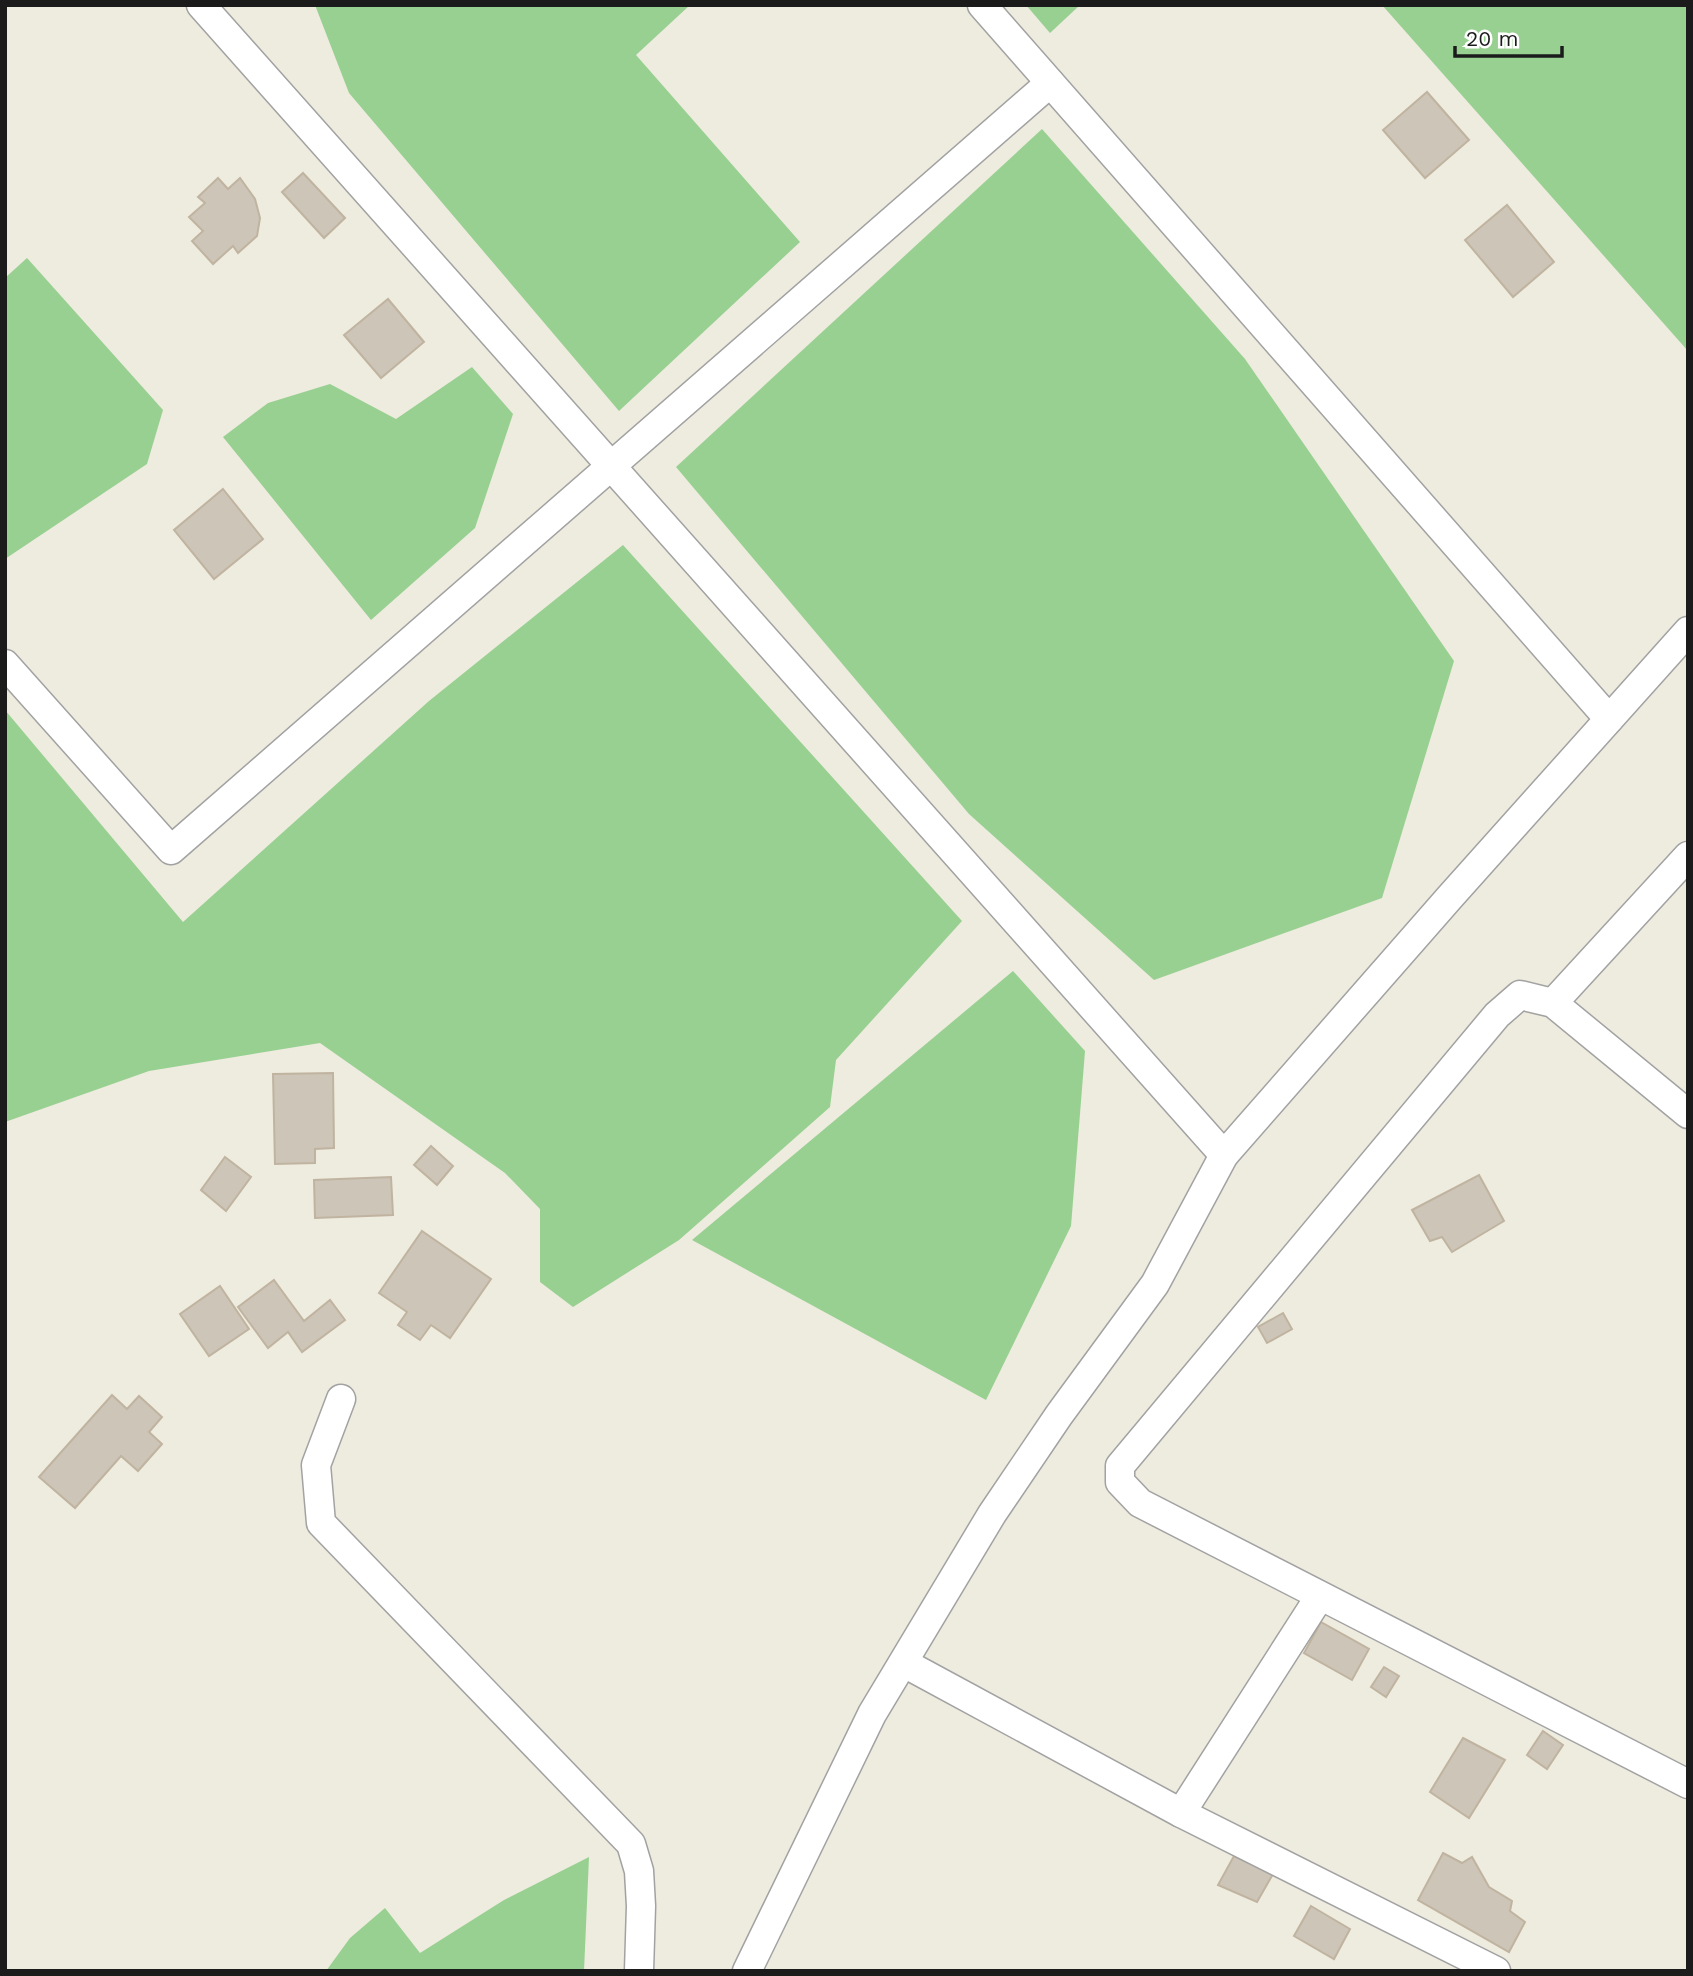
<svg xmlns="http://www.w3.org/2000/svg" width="1693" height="1976" font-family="'Work Sans',sans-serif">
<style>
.forest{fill:#97d090}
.building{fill:#cdc5b8;stroke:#c0b4a0;stroke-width:2}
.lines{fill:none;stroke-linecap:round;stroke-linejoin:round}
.minor-casing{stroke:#a2a2a2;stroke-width:31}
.minor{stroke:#fff;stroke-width:28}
</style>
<rect width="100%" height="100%" fill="#eeebdf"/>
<g class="forest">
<polygon points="315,5 690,5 636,55 800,242 619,411 349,93"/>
<polygon points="1026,5 1080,5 1050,33"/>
<polygon points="1382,5 1688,5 1688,351"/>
<polygon points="1042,129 1245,359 1454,661 1382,898 1154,980 969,814 676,467"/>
<polygon points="27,258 163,410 147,464 5,559 5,278"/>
<polygon points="472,367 513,414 475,528 371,620 223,437 268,403 330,384 396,419"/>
<polygon points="623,545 962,921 836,1060 830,1107 679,1240 573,1307 540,1282 540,1209 505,1173 320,1043 149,1071 5,1122 5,710 183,922 429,701"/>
<polygon points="1013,971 1085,1051 1071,1226 986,1400 692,1240"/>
<polygon points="589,1857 584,1971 326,1971 350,1938 385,1908 420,1953 504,1900"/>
</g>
<g class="building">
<polygon points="1427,92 1469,140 1425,178 1383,130"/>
<polygon points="303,173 345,218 324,238 282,192"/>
<polygon points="218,178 228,189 240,178 255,199 260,218 257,236 238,253 233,246 213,264 192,241 203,231 189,217 205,203 198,197"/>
<polygon points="1507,205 1554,262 1513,297 1465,240"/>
<polygon points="388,299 424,342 381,378 344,335"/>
<polygon points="223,489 263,539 214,579 174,530"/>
<polygon points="333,1073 334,1148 315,1149 315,1163 275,1164 273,1074"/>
<polygon points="431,1146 453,1166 437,1185 414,1165"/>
<polygon points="225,1157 251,1177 226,1211 201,1190"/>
<polygon points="1479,1175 1504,1221 1452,1252 1442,1237 1430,1241 1412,1210"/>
<polygon points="391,1177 393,1215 315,1218 314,1180"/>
<polygon points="422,1231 491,1279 450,1338 431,1325 420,1340 398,1325 407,1312 379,1293"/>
<polygon points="274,1280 304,1321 330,1300 345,1320 302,1352 288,1332 268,1348 238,1307"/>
<polygon points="220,1286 249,1329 209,1356 180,1314"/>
<polygon points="1283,1313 1292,1329 1267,1343 1258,1327"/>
<polygon points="112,1395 127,1409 139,1396 162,1417 149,1432 162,1444 138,1471 121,1456 75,1508 39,1477"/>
<polygon points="1321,1622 1369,1649 1352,1680 1304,1653"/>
<polygon points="1384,1667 1399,1676 1386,1697 1371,1687"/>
<polygon points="1543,1731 1563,1745 1547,1769 1527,1755"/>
<polygon points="1463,1738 1505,1760 1469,1818 1430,1792"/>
<polygon points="1443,1853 1462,1863 1472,1857 1489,1887 1512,1901 1510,1911 1525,1922 1509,1952 1418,1900"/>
<polygon points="1234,1856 1273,1874 1257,1902 1218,1885"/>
<polygon points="1311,1906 1350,1929 1334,1959 1294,1936"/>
</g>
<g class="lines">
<g class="minor-casing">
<g id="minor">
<polyline points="201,5 1224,1155"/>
<polyline points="982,5 1609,719"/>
<polyline points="5,664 171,850 1050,83"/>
<polyline points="1553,1003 1688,856"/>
<polyline points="1688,1114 1553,1003 1520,995 1497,1015 1120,1466 1120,1482 1140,1503 1688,1784"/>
<polyline points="341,1399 316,1465 321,1523 631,1844 639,1871 641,1906 639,1971"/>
<polyline points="904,1663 1181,1813 1496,1971"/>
<polyline points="1181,1813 1320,1596"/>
<polyline points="747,1971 872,1714 992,1514 1059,1415 1155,1284 1224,1155 1450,897 1688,631"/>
</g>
</g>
<use href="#minor" class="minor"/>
</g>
<rect width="1693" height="1976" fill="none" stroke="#1b1b1b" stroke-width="14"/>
<path d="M1455 46v10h107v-10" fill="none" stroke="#1b1b1b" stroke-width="3.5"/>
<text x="1466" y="46" font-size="21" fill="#1b1b1b" stroke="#ffffff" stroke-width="5" paint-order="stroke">20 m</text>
</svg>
